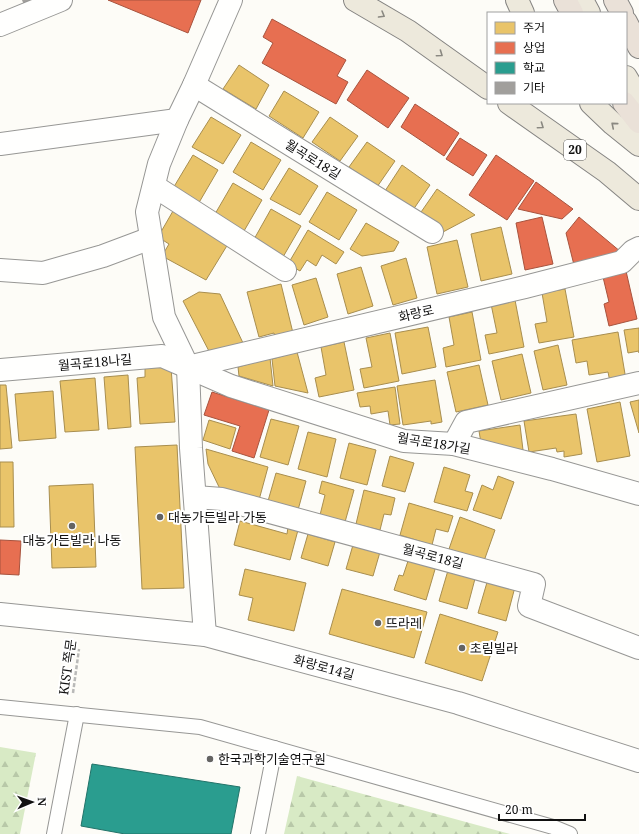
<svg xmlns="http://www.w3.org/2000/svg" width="639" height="834" font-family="'Noto Serif','Noto Sans KR',serif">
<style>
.forest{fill:url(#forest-firs)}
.homes{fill:#e9c46a;stroke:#a88e4f}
.shops{fill:#e76f51;stroke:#a7533e}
.schools{fill:#2a9d8f;stroke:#227369}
.building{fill:#a19f9c}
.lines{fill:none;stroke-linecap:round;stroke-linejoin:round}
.lane-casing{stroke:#979795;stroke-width:16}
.street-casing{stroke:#979795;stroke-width:24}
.primary-casing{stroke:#858482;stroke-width:24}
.highway-casing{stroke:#858482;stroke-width:24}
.path{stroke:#b9b9b8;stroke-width:2.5;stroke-dasharray:4 2;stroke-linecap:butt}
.lane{stroke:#fffffe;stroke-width:14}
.street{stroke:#fffffe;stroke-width:22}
.primary{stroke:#ede9dc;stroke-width:22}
.highway{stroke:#eae1d8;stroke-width:22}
.oneway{stroke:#8a8881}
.poi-dot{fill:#646362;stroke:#fff;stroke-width:1.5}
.labels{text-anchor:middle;stroke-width:4;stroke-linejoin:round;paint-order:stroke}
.shield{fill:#fff;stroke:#585858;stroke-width:1}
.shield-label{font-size:12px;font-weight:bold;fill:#111}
.street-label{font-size:13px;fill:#111;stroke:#fff}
.poi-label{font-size:13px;fill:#111;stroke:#fff;text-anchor:start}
</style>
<defs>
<pattern id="forest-firs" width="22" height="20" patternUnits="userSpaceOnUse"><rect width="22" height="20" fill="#d8eac5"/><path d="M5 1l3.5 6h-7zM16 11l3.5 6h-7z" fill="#b8c8a8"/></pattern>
</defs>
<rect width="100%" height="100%" fill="#fdfcf7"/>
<g class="forest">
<polygon points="0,747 36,753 20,834 0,834"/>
<polygon points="297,776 510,834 284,834"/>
</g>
<g class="homes">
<polygon points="239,65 269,85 256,109 223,89"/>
<polygon points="284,91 319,112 303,138 269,116"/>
<polygon points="211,117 241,135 223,164 192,147"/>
<polygon points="330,117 358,136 340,161 312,142"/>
<polygon points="251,142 281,160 263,190 233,172"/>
<polygon points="367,142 395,161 377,187 349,167"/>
<polygon points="193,155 218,170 197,206 172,190"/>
<polygon points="402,165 430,185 413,210 385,191"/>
<polygon points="289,168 318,186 300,215 270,199"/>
<polygon points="233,183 262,200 244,231 215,214"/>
<polygon points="437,189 475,215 443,232 419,215"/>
<polygon points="327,192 357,210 339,240 309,222"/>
<polygon points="271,209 301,226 283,257 253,241"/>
<polygon points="173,211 228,244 206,280 162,256 169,244 158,237"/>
<polygon points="366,223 399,242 394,251 362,256 350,249"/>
<polygon points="501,227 512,274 481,281 471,234"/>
<polygon points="308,230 344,252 336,264 322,255 316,266 307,260 300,271 288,264"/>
<polygon points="457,240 468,287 437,294 427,247"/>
<polygon points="406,258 417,298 393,305 381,266"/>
<polygon points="361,267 373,306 348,314 337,274"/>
<polygon points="316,278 328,317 304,325 292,285"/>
<polygon points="281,284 293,333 275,338 274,333 259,337 247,292"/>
<polygon points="565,289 574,337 539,343 535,324 547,322 542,293"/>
<polygon points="199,292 220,294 243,343 211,355 183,301"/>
<polygon points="515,300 524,347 489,354 485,335 497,333 491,304"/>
<polygon points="472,312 481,360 446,367 443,348 454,345 449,317"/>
<polygon points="428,327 436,367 402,374 395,333"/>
<polygon points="639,328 639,353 639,351 628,353 624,330"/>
<polygon points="618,332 626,380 610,382 608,372 589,375 587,361 576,363 572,340"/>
<polygon points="390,333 399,381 364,388 360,369 372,367 366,338"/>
<polygon points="344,342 354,390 319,397 315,378 326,375 321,347"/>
<polygon points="558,345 567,385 543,390 534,351"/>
<polygon points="297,352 308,393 275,386 272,359"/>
<polygon points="522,354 531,393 501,400 492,361"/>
<polygon points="270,358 273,386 239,376 238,367"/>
<polygon points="479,365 488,405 456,412 447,372"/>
<polygon points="171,367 175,422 140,424 137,378 145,377 145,368"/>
<polygon points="128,375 131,427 108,429 104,377"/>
<polygon points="95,378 99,430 65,432 60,381"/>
<polygon points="435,380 442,422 431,424 431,421 403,425 397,386"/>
<polygon points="0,385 6,385 12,448 0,449"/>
<polygon points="395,387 400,424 390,425 388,411 371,414 370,406 360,407 357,393"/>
<polygon points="53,391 56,438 19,441 15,394"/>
<polygon points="639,400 639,433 630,402"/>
<polygon points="620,402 630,456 597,462 587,409"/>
<polygon points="576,414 582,454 564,457 564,451 557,452 556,448 529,452 524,421"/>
<polygon points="271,419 299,426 288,465 260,457"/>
<polygon points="209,420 236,428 230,449 203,440"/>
<polygon points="520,425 523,450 481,443 479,431"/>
<polygon points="308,432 336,439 327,477 298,469"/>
<polygon points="349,443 376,450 367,485 340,478"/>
<polygon points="177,445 184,588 142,589 135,447"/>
<polygon points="206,449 268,467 259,500 220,489 208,464"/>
<polygon points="390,456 414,463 405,492 382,486"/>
<polygon points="0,462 13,462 14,527 0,527"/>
<polygon points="444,467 470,475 465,491 473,493 467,511 434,502"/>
<polygon points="276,473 306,481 298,510 268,501"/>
<polygon points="498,476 514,482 501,519 473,510 482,485 493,490"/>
<polygon points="322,481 354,490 345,522 320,515 325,495 319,493"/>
<polygon points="93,484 96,567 52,568 49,486"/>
<polygon points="364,490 395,498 391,515 384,514 380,530 356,524"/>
<polygon points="409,503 453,516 448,532 436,529 432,545 400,535"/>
<polygon points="460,517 495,530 484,561 449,549"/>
<polygon points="240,521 287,534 288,527 298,530 290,560 234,545"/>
<polygon points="308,534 335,542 328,566 301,558"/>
<polygon points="353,545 380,552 373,576 346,569"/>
<polygon points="409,558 436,566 426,600 394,590 399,575 403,576"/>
<polygon points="449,567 476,575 467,609 439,601"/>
<polygon points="245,569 306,583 294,631 248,620 253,598 239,595"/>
<polygon points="488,579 515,587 506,621 478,613"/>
<polygon points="342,589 427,612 414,658 329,634"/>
<polygon points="440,614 498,632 482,681 425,663"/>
</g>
<g class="shops">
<polygon points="108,0 201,0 188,33"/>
<polygon points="272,19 346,60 337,76 348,82 336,104 262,63 273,43 263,37"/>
<polygon points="367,70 409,98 388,128 347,100"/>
<polygon points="415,104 459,133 444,156 401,127"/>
<polygon points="460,138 487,155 473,176 446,159"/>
<polygon points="496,155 534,181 507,220 469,195"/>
<polygon points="536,182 573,209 562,219 518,209"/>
<polygon points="542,217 553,264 525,270 516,223"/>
<polygon points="579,217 621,252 574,265 566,233"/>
<polygon points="626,271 637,319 609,326 604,304 609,302 603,277"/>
<polygon points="212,392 269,410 254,458 232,451 240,426 204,415"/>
<polygon points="0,540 21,541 19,575 0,574"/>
</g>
<polygon class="schools" points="92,764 240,787 231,834 125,834 81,826"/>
<polygon class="building" points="22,0 36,0 24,5"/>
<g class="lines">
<g class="lane-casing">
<g id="lane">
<polyline points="0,707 200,727 553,827 570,834"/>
<polyline points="54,834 77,714"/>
<polyline points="258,834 275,748"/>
</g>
</g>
<g class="street-casing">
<g id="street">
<polyline points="0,25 61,0"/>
<polyline points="194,85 432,232"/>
<polyline points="0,144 177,120"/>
<polyline points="154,186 285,270"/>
<polyline points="0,270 43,273 103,256 151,238"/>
<polyline points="188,367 525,287 622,262 633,251 639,248"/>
<polyline points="0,370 162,356 231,386 404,441 454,444 552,469 639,494"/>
<polyline points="454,444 466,422 639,383"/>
<polyline points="195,497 222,499 534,584 529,606 639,648"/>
<polyline points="0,614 205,635 458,703 639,761"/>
<polyline points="205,635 191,448 188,367 164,317 147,212 159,164 177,120 194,85 231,0"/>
</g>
</g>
<g class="primary-casing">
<g id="primary">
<polyline points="355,0 408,31 488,88"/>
<polyline points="517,0 523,13"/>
<polyline points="582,0 589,13"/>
<polyline points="626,77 639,99"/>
<polyline points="509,103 607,172 639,199"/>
<polyline points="591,103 613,124 639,145"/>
</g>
</g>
<g class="highway-casing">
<g id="highway">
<polyline points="565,0 572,13"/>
<polyline points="615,0 622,13"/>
<polyline points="626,22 639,47"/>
<polyline points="624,103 639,122"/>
</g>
</g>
<polyline class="path" points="73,693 79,649"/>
<use href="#lane" class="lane"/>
<use href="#street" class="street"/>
<use href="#primary" class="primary"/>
<use href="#highway" class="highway"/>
</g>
<defs><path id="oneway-chevron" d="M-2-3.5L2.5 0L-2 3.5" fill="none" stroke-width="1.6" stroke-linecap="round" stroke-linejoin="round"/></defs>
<g class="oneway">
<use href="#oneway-chevron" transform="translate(382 15) rotate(30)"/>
<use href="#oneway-chevron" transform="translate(440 54) rotate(35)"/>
<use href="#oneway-chevron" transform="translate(614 125) rotate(-140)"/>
<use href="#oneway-chevron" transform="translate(541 126) rotate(35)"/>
</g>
<g class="poi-dot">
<circle cx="160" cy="517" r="4"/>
<circle cx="72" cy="526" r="4"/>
<circle cx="378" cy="623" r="4"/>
<circle cx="462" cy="648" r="4"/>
<circle cx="210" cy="759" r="4"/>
</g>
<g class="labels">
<rect class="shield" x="564" y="140" width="22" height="20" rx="3"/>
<g class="shield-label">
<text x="575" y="154">20</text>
</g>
<g class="street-label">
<text transform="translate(313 159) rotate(32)" y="5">월곡로18길</text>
<text transform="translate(416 313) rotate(-13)" y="5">화랑로</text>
<text transform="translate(95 362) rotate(-5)" y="5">월곡로18나길</text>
<text transform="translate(434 443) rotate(9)" y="5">월곡로18가길</text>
<text transform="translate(433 556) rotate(15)" y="5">월곡로18길</text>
<text transform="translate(67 667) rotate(-82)" y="5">KIST 쪽문</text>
<text transform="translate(324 667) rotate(15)" y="5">화랑로14길</text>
</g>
<g class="poi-label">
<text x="168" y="522">대농가든빌라 가동</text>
<text x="72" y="545" text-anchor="middle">대농가든빌라 나동</text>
<text x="386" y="628">뜨라레</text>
<text x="470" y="653">초림빌라</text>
<text x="218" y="764">한국과학기술연구원</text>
</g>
</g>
<rect x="487" y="12" width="140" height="92" fill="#ffffff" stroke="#a0a0a0"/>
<rect x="495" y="22" width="20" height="12" fill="#e9c46a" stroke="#a0a0a0"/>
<text x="523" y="32" font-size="12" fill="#111111">주거</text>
<rect x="495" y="42" width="20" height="12" fill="#e76f51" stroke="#a0a0a0"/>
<text x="523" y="52" font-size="12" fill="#111111">상업</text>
<rect x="495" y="62" width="20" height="12" fill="#2a9d8f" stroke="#a0a0a0"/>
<text x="523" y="72" font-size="12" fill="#111111">학교</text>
<rect x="495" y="82" width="20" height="12" fill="#a19f9c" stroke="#a0a0a0"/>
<text x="523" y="92" font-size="12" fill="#111111">기타</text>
<g transform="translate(32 802) rotate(88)" stroke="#ffffff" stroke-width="3" paint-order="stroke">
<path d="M0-3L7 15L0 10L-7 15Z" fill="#111111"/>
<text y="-6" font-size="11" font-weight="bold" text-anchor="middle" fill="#111111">N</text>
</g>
<path d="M499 814v6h86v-6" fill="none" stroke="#111111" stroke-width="2"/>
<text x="505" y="814" font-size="12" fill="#111111" stroke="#ffffff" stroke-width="3" paint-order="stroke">20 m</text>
</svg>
